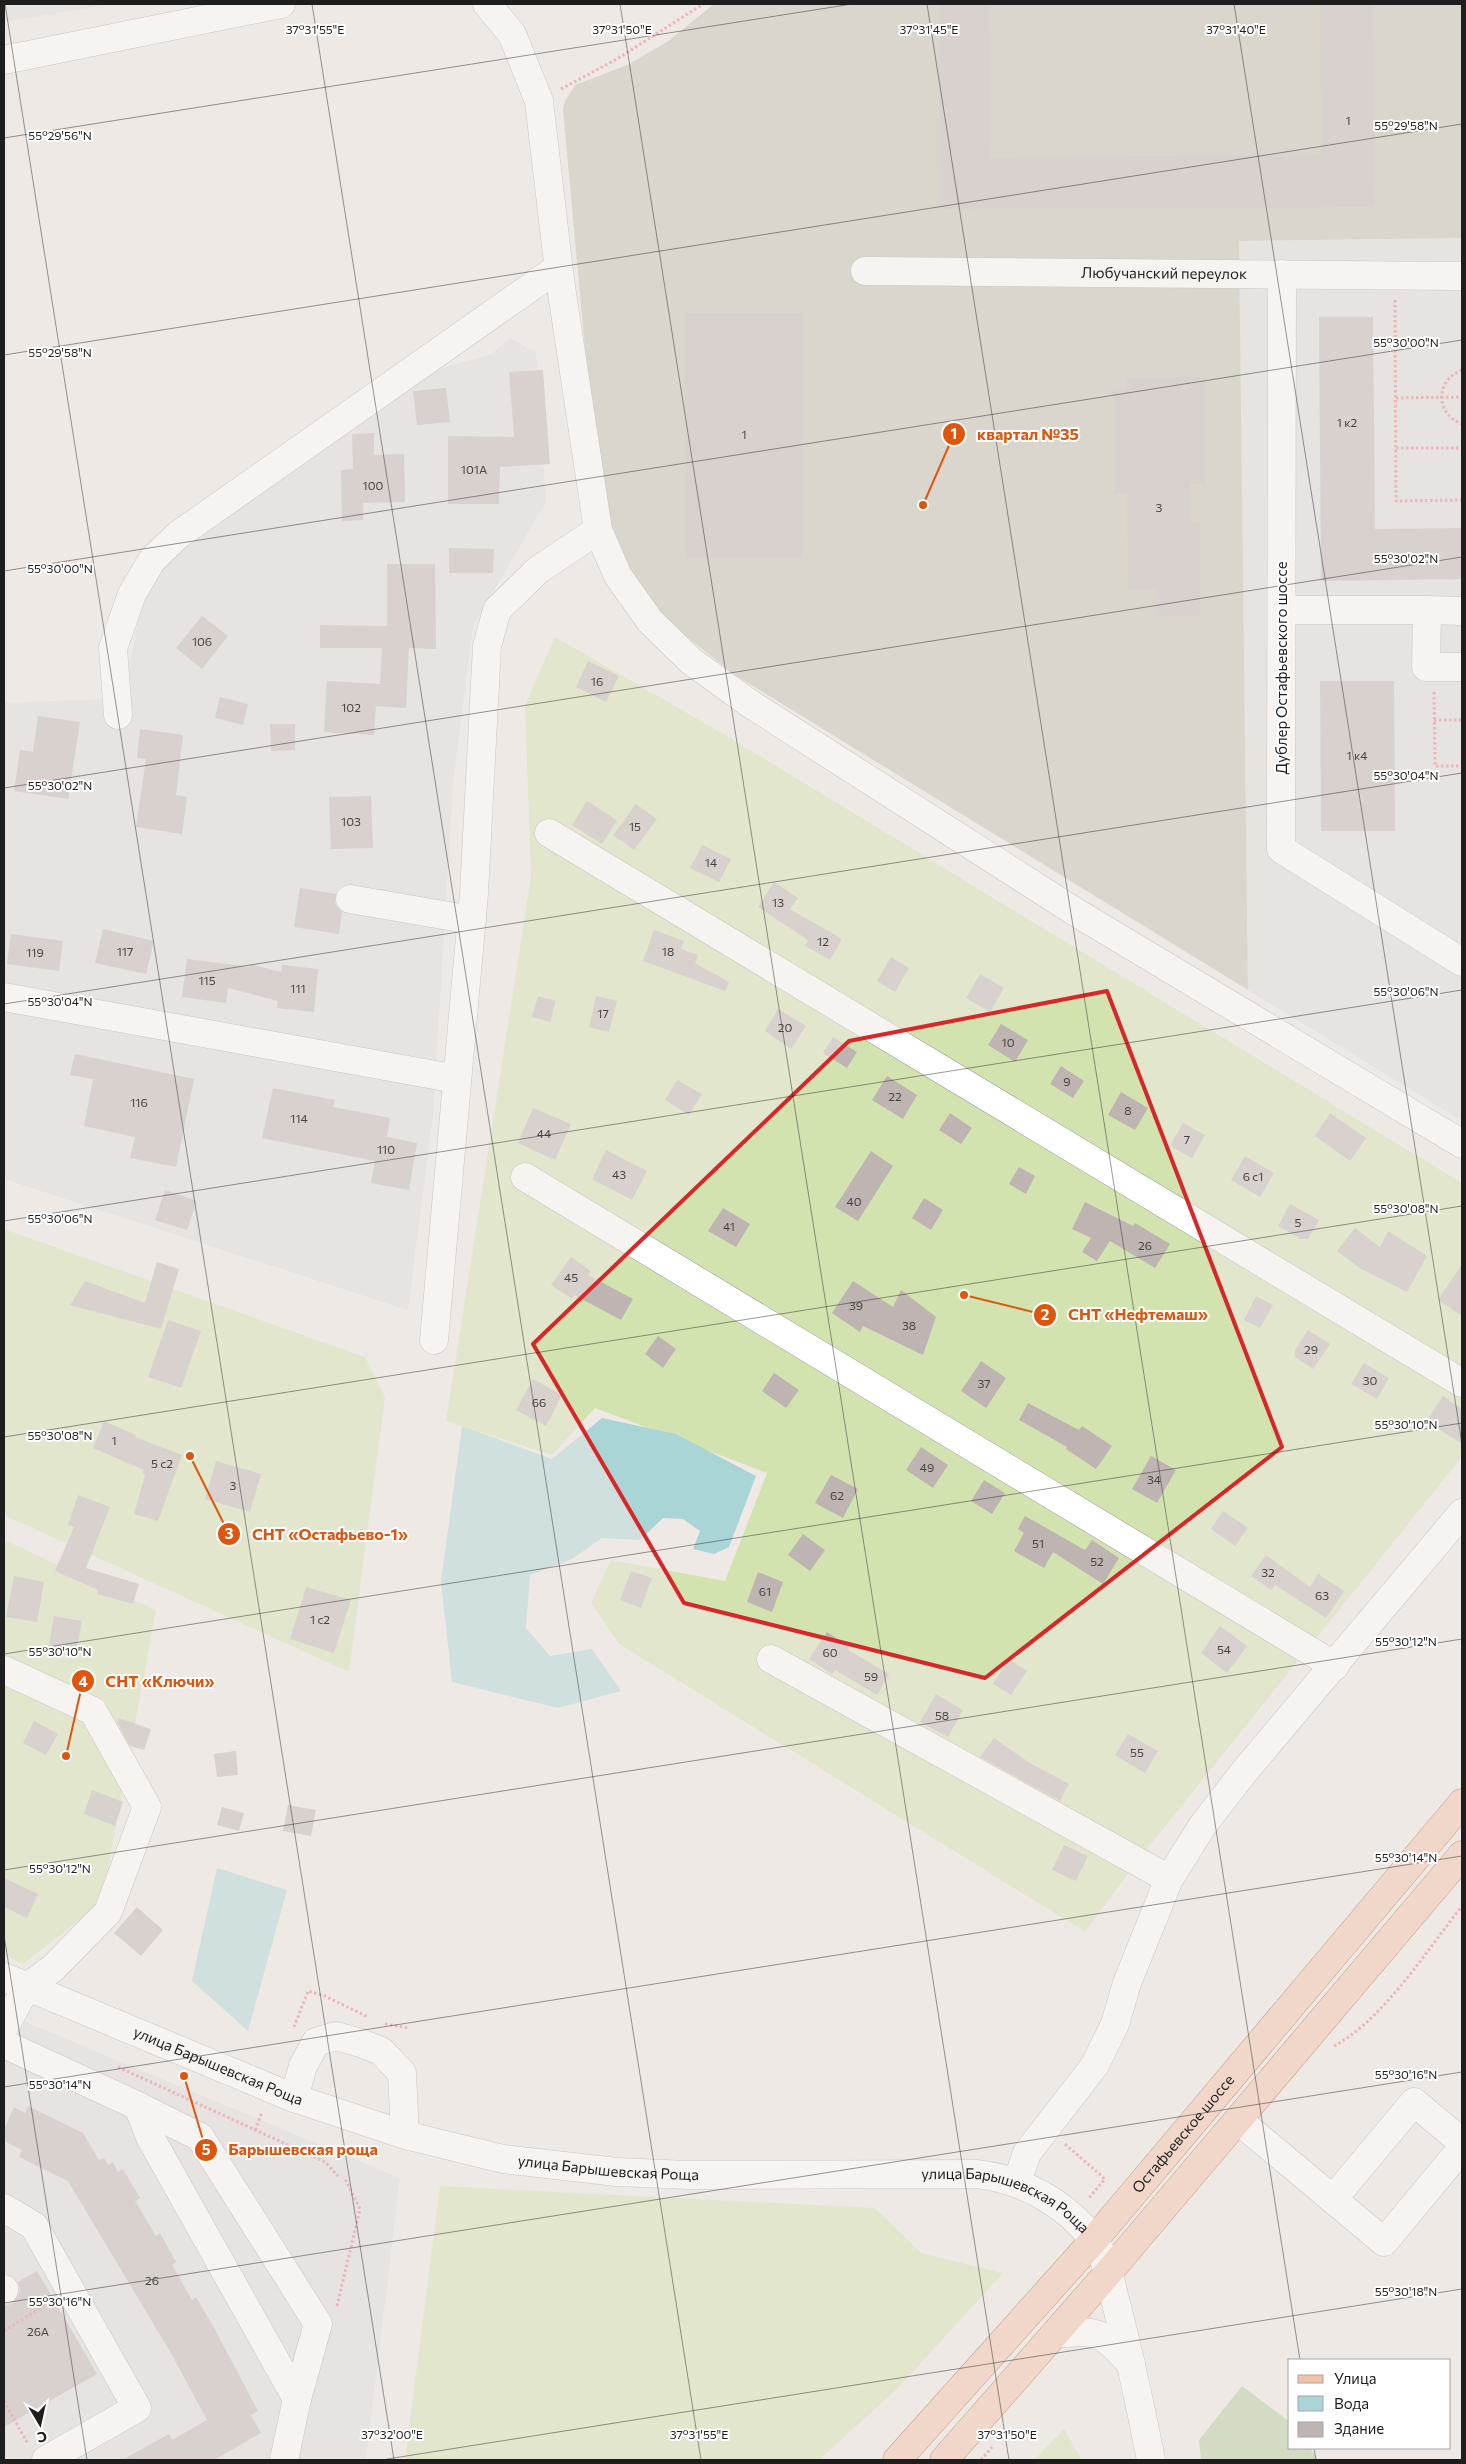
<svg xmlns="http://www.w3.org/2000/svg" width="1466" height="2464" font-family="Commissioner,sans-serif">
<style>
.residential{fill:#dcdbdb}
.construction{fill:#c1beb1}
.grass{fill:#d3e3b0}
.forest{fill:#b3c99e}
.water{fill:#aad5d7}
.building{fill:#beb4b2}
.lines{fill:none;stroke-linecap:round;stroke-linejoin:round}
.minor-casing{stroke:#9b9b9b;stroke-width:29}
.major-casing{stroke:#884910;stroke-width:29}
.path{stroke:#eb7983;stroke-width:3;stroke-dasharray:2.5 2.5;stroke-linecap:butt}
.minor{stroke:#fff;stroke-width:28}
.major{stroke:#f2c2a6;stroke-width:28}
.marked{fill:none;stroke:#d62828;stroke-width:4;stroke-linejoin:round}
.ticks{fill:none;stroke:#1e1e1e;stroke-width:1;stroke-opacity:0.45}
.labels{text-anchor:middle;stroke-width:4;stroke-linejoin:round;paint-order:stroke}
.number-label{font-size:12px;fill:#464443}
.street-label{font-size:15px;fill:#1e1e1e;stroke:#fff}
.ticks-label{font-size:12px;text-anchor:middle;fill:#1e1e1e;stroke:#fff;stroke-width:4;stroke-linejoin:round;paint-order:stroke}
.leader{fill:none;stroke:#de560d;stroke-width:2}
.callout-dot{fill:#de560d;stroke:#fff;stroke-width:2}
.mark-label{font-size:15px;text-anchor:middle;font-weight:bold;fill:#fff}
.callout-label{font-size:16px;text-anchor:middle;font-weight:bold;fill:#de560d;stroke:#fff;stroke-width:4;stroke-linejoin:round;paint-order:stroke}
</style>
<rect width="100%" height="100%" fill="#eee9e5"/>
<g class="residential">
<polygon points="4,4 112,4 4,22"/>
<polygon points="1462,238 1462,1121 1248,990 1239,241"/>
<polygon points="510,338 536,353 546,502 473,626 453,784 433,1115 408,1310 4,1179 4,703 124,698 144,587 180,546 431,371 490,355"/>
<polygon points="4,2013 400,2178 366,2460 4,2460"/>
</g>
<polygon class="construction" points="714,4 1462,4 1462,238 1239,241 1248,990 735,675 668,622 644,596 610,533 597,478 563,110 565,101 575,85 627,65 667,42"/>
<g class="grass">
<polygon points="555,637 727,736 1462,1183 1462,1457 1138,1860 1085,1932 619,1644 591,1603 611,1560 725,1581 767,1473 595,1408 552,1455 446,1421 531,877 525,705"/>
<polygon points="4,1229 365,1357 385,1397 349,1672 4,1515"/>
<polygon points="4,1540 156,1610 102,1902 23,1964 4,1955"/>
<polygon points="440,2186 875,2208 921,2253 1003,2273 898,2388 819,2460 405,2460"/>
<polygon points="1064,2429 1082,2460 1034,2460"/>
</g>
<polygon class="forest" points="1242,2386 1290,2422 1290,2448 1310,2448 1318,2460 1201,2460 1199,2440"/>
<g class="water">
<polygon points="602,1418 676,1434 756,1476 729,1547 714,1554 693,1549 700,1531 683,1519 663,1518 640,1540 602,1538 572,1559 530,1575 526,1628 550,1656 592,1649 621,1691 558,1708 452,1682 441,1582 462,1426 552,1459"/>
<polygon points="217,1868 287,1890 248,2031 192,1981"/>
</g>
<g class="building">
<polygon points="939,4 990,4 991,157 1321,155 1320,4 1374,4 1375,207 940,209"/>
<polygon points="685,313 803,313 803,558 686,558"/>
<polygon points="1319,317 1373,317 1375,529 1462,528 1462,579 1321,581"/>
<polygon points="543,370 550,464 500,467 499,504 448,504 448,436 514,437 509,372"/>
<polygon points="1205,377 1206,484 1190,484 1191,523 1200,523 1200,616 1156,617 1156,589 1128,589 1127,494 1115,494 1114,391 1126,391 1127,378"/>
<polygon points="446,388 450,422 417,425 413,391"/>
<polygon points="374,433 374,455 404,454 405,502 363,503 363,520 342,521 341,470 353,469 352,434"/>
<polygon points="449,548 494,549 493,573 449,573"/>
<polygon points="387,564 435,564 436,649 409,648 406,708 376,706 374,735 324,732 327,681 380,684 382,648 320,648 320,625 387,626"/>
<polygon points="202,616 228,636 202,669 176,648"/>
<polygon points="588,661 619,676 606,702 576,687"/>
<polygon points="1320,681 1394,681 1395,831 1321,831"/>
<polygon points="220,697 248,704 243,725 215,718"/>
<polygon points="38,716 80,722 68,799 14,791 20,750 33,752"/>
<polygon points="270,724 295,724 295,750 271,751"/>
<polygon points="140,729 183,735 176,795 187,797 182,834 136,827 146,759 137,758"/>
<polygon points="371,796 373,848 331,849 329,797"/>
<polygon points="587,801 617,820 602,844 572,825"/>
<polygon points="636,804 657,819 634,850 613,835"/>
<polygon points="702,845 731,859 719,882 690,868"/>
<polygon points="774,882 798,898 790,909 842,939 830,960 805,946 808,940 758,907"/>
<polygon points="300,888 336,894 335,904 342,912 339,934 294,927"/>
<polygon points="103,929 154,941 146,974 95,963"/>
<polygon points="654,930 684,941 681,949 698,955 695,963 729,982 725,991 643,961"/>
<polygon points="11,934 63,941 59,971 7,964"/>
<polygon points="891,957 909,968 895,992 877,981"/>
<polygon points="187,959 250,967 250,964 281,972 282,965 318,969 314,1012 277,1008 278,1001 228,988 226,1003 182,997"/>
<polygon points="980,974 1004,988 990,1012 966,998"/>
<polygon points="538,996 556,1001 550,1022 532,1017"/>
<polygon points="596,996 617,1001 609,1032 589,1027"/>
<polygon points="778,1009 806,1026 791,1049 765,1031"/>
<polygon points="1001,1024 1028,1040 1015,1062 988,1045"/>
<polygon points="833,1037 857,1052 847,1068 823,1053"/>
<polygon points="75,1054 194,1079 176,1167 130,1158 135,1137 84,1126 93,1079 70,1075"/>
<polygon points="1061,1066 1084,1081 1073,1098 1050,1084"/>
<polygon points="887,1076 917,1095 903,1119 872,1100"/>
<polygon points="677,1080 702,1094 689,1115 665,1100"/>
<polygon points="273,1088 335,1100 333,1107 390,1118 387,1137 417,1143 409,1190 371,1183 375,1161 262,1138"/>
<polygon points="1121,1092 1148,1108 1135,1130 1108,1115"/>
<polygon points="533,1108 571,1124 555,1160 518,1143"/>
<polygon points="950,1113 972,1128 961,1144 939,1130"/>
<polygon points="1330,1113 1366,1138 1350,1161 1315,1136"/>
<polygon points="1183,1123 1205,1135 1192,1158 1170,1146"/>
<polygon points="606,1150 647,1171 632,1200 592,1179"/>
<polygon points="871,1151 893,1166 858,1221 835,1207"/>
<polygon points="1245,1156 1274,1173 1260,1197 1231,1180"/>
<polygon points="1019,1167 1035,1176 1026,1194 1009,1184"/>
<polygon points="165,1190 197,1201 187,1230 155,1220"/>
<polygon points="924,1198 943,1210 931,1230 912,1218"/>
<polygon points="1085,1202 1133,1226 1135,1223 1170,1244 1155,1268 1110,1241 1097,1261 1082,1252 1091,1238 1072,1229"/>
<polygon points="1290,1204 1319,1220 1308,1239 1301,1239 1278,1226"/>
<polygon points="723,1208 750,1224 736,1247 708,1231"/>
<polygon points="1355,1228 1380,1247 1388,1231 1427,1256 1407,1292 1361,1269 1337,1251"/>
<polygon points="571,1257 591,1271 588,1275 633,1299 621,1320 574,1295 572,1299 551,1285"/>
<polygon points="157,1262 179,1269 161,1329 70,1305 85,1281 145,1303"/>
<polygon points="1462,1264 1462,1316 1438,1300"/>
<polygon points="853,1281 893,1307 901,1290 936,1317 923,1355 863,1326 860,1332 832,1313"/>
<polygon points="1256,1296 1273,1305 1260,1328 1244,1320"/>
<polygon points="168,1320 201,1331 181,1388 148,1377"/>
<polygon points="1308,1330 1330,1344 1313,1369 1295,1357 1295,1350"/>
<polygon points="658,1336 676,1349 663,1368 645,1354"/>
<polygon points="981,1361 1006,1378 986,1408 961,1391"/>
<polygon points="1364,1363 1389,1378 1377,1399 1351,1384"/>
<polygon points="774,1373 799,1390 786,1408 762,1391"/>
<polygon points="533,1379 562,1395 546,1426 516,1410"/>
<polygon points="1443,1396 1462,1409 1462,1444 1426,1421"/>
<polygon points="1028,1403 1079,1430 1082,1426 1112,1446 1096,1469 1066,1449 1067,1447 1019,1420"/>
<polygon points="104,1421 136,1435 135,1437 182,1455 158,1521 134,1514 145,1475 142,1473 144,1470 93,1448"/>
<polygon points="921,1447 948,1465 933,1488 906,1470"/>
<polygon points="1151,1456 1176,1470 1157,1503 1132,1489"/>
<polygon points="216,1461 261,1474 250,1512 205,1499"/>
<polygon points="831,1475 858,1489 843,1518 815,1503"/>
<polygon points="984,1480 1005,1493 992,1514 971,1501"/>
<polygon points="78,1495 110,1507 86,1568 139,1584 133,1604 97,1594 98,1590 55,1571 74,1527 68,1525"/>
<polygon points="1223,1511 1248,1528 1235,1546 1211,1529"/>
<polygon points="1025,1516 1085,1550 1092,1540 1119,1558 1103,1584 1053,1552 1044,1568 1014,1551 1024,1533 1018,1529"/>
<polygon points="803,1534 825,1550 810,1571 788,1555"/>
<polygon points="1266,1555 1310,1587 1318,1574 1344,1591 1326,1618 1275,1585 1271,1590 1251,1576"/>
<polygon points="631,1571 652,1578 641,1608 620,1600"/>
<polygon points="758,1572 783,1582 772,1612 747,1602"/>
<polygon points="14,1576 44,1582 37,1622 6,1617"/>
<polygon points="306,1587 351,1600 334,1653 290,1639"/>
<polygon points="54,1616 82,1621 76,1654 48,1650"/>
<polygon points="1220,1626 1247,1646 1227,1673 1201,1653"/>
<polygon points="827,1632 850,1647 848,1650 889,1674 877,1695 835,1670 832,1674 809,1659"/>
<polygon points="1009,1659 1027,1671 1011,1695 993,1684"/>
<polygon points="936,1694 963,1710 948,1737 920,1722"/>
<polygon points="119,1718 151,1729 144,1750 130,1746 117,1722"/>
<polygon points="34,1721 58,1734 46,1755 23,1743"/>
<polygon points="1128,1734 1158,1751 1145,1773 1115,1755"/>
<polygon points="994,1738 1030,1763 1069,1784 1060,1801 980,1757"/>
<polygon points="236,1751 238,1775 217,1777 214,1754"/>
<polygon points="92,1790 123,1802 115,1826 84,1814"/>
<polygon points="288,1805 316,1810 311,1836 283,1831"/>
<polygon points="222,1807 244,1813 239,1831 217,1825"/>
<polygon points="1064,1845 1088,1856 1076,1881 1052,1870"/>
<polygon points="4,1878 38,1894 27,1918 4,1907"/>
<polygon points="137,1907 163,1930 141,1956 114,1933"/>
<polygon points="28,2106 83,2133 99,2160 104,2158 108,2165 113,2162 118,2172 123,2169 140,2198 135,2201 156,2236 160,2233 176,2262 172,2265 192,2300 196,2297 213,2326 258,2411 251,2415 261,2433 214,2460 122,2460 169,2434 172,2440 207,2420 172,2355 68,2181 19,2157 22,2150 4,2141 4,2130 14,2107 25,2113"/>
<polygon points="37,2271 97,2374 4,2427 4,2306 11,2304 17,2298 20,2290 18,2282"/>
</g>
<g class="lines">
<g class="minor-casing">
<g id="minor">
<polyline points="487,4 512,34 539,101 560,280 598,530 618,576 650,621 691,661 749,703 1077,913 1462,1144"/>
<polyline points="4,60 281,4"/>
<path id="s1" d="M865,271l597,5"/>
<polyline points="1282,274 1281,849 1462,962"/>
<polyline points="1282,610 1427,610 1426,667 1462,667"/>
<polyline points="1427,610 1462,611"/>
<polyline points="118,715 113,648 132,594 152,560 178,535 558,268"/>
<polyline points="549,833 1462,1383"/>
<polyline points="350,899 472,920"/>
<polyline points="4,997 457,1079"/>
<polyline points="525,1177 1335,1666"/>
<polyline points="434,1340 474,893 487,646 497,610 538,570 598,530"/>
<polyline points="771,1659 1169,1879"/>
<polyline points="4,1670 93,1711 147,1807 108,1912 53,1968 26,1988 4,2028"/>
<path id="s2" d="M4,1977l290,121 111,37 98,24 114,13 71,3 288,-1c46,5 88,28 117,65 14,18 18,47 24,68 13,51 24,102 34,153"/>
<polyline points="4,2044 138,2106 150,2137 297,2399 284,2460"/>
<polyline points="294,2098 303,2066 316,2042 336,2036 361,2043 381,2051 402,2073 405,2135"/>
<polyline points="138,2106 200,2137 318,2324 297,2399"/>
<polyline points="1238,2120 1384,2242 1462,2148"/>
<polyline points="1017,2182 1027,2153 1095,2065 1115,2024 1127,1983 1169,1879 1203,1825 1244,1772 1462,1513"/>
<polyline points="1333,2199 1414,2102 1462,2142"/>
<polyline points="4,2208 34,2226 137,2408 46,2460"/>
<polyline points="4,2289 4,2290"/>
<path d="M1055,2334c44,-4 46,-3 76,30"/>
</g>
</g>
<g class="major-casing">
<g id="major">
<path id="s3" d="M897,2460l197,-220 368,-437"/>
<polyline points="944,2460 1108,2273 1462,1855"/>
</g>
</g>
<g class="path">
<polyline points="561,89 617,59 703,4"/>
<polyline points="1395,300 1396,501 1462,500"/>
<path d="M1462,370c-27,10 -27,44 0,54"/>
<polyline points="1396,398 1462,397"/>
<polyline points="1396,448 1462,448"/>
<polyline points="1434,692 1435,766 1462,766"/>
<polyline points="1434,720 1462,720"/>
<polyline points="385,2024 408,2028"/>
<polyline points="294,2027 308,1991 325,1996 368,2017"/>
<path d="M1334,2046c49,-26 93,-96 128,-140"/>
<polyline points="118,2067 325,2162 338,2176"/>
<polyline points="255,2130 262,2112"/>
<polyline points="1065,2144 1105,2179 1088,2199"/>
<polyline points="337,2306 360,2209 344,2177"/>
<polyline points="4,2331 48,2303"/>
<polyline points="4,2401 28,2444"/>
<polyline points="981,2460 992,2447"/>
</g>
<use href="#minor" class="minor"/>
<use href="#major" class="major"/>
</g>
<path d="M0 0H1466V2464H0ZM1107,991l175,456 -297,231 -301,-75 -151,-259 316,-303z" fill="#eee9e5" fill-opacity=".55" fill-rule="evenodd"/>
<path class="marked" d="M1107,991l175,456 -297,231 -301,-75 -151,-259 316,-303z"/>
<path class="ticks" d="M5,4l389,2456M312,4l389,2456M620,4l389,2456M927,4l373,2356M1234,4l228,1440M4,138l848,-134M4,355l1458,-231M4,571l1458,-231M4,788l1458,-231M4,1004l1458,-231M4,1221l1458,-231M4,1437l1458,-231M4,1654l1458,-231M4,1870l1458,-231M4,1935l83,525M4,2087l1458,-231M4,2303l1458,-231M1314,2448l2,12M381,2460l1081,-171"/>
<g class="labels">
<g class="number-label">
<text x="1348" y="125">1</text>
<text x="1347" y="427">1 к2</text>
<text x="744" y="439">1</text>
<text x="474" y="474">101А</text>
<text x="373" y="490">100</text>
<text x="1159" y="512">3</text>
<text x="202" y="646">106</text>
<text x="597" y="686">16</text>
<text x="351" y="712">102</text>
<text x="1357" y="760">1 к4</text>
<text x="351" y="826">103</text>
<text x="635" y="831">15</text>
<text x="711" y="867">14</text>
<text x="778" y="907">13</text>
<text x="823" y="946">12</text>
<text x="125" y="956">117</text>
<text x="668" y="956">18</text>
<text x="35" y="957">119</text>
<text x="207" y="985">115</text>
<text x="298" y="993">111</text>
<text x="603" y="1018">17</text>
<text x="785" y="1032">20</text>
<text x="1008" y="1047">10</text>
<text x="1067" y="1086">9</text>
<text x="895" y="1101">22</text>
<text x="139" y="1107">116</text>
<text x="1128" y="1115">8</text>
<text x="299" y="1123">114</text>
<text x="544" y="1138">44</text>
<text x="1187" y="1144">7</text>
<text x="386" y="1154">110</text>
<text x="619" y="1179">43</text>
<text x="1253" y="1181">6 с1</text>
<text x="854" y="1206">40</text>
<text x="1298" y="1227">5</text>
<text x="729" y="1231">41</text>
<text x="1145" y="1250">26</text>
<text x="571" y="1282">45</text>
<text x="856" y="1310">39</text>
<text x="909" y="1330">38</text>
<text x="1311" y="1354">29</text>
<text x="1370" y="1385">30</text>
<text x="984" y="1388">37</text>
<text x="539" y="1407">66</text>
<text x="114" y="1445">1</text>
<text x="162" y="1468">5 с2</text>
<text x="927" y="1472">49</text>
<text x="1154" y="1484">34</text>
<text x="233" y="1490">3</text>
<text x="837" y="1500">62</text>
<text x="1038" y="1548">51</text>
<text x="1097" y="1566">52</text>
<text x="1268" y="1577">32</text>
<text x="765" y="1596">61</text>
<text x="1322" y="1600">63</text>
<text x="320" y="1624">1 с2</text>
<text x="1224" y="1654">54</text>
<text x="830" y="1657">60</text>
<text x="871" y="1681">59</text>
<text x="942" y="1720">58</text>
<text x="1137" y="1757">55</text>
<text x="152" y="2285">26</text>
<text x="38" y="2336">26А</text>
</g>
<g class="street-label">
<text dy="5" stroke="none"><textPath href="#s1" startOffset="299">Любучанский переулок</textPath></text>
<text transform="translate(1282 668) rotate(-90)" y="5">Дублер Остафьевского шоссе</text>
<text dy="5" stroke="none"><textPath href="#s2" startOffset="232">улица Барышевская Роща</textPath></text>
<text dy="5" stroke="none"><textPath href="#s3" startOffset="434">Остафьевское шоссе</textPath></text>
<text dy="5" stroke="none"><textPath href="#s2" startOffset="638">улица Барышевская Роща</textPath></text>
<text dy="5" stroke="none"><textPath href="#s2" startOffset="1042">улица Барышевская Роща</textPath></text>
</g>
</g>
<g class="ticks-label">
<text x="929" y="34">37°31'45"E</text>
<text x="315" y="34">37°31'55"E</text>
<text x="622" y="34">37°31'50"E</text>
<text x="1236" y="34">37°31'40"E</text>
<text x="1406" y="130">55°29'58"N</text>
<text x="60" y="140">55°29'56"N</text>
<text x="1406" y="347">55°30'00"N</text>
<text x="60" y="357">55°29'58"N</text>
<text x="1406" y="563">55°30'02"N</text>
<text x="60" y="573">55°30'00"N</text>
<text x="1406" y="780">55°30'04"N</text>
<text x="60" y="790">55°30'02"N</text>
<text x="1406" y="996">55°30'06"N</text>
<text x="60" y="1006">55°30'04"N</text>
<text x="1406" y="1213">55°30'08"N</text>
<text x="60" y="1223">55°30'06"N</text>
<text x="1406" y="1429">55°30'10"N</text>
<text x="60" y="1440">55°30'08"N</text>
<text x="1406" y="1646">55°30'12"N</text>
<text x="60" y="1656">55°30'10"N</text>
<text x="1406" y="1862">55°30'14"N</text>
<text x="60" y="1873">55°30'12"N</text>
<text x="1406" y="2079">55°30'16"N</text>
<text x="60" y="2089">55°30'14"N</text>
<text x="1406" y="2296">55°30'18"N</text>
<text x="60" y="2306">55°30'16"N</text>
<text x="392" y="2439">37°32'00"E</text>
<text x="699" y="2439">37°31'55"E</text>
<text x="1007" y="2439">37°31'50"E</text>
</g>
<path class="leader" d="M923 505L954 434M964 1295L1045 1315M190 1456L229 1534M66 1756L83 1681M184 2076L206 2150"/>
<g class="callout-dot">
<circle cx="923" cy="505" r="5"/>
<circle cx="964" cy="1295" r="5"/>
<circle cx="190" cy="1456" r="5"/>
<circle cx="66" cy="1756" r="5"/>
<circle cx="184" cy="2076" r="5"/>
<circle cx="954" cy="434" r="12"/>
<circle cx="1045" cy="1315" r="12"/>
<circle cx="229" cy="1534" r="12"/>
<circle cx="83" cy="1681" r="12"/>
<circle cx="206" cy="2150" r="12"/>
</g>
<g class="mark-label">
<text x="954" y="439">1</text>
<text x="1045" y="1320">2</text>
<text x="229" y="1539">3</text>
<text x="83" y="1687">4</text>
<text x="206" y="2155">5</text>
</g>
<g class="callout-label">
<text x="1028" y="440">квартал №35</text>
<text x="1138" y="1320">СНТ «Нефтемаш»</text>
<text x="330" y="1540">СНТ «Остафьево-1»</text>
<text x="160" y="1687">СНТ «Ключи»</text>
<text x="303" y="2155">Барышевская роща</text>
</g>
<rect width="1466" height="2464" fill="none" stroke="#1e1e1e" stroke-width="10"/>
<rect x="1288" y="2359" width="162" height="90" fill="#ffffff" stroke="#a5a5a5"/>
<rect x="1298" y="2375" width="25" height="8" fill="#f2c2a6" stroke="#a5a5a5"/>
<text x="1334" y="2384" font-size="15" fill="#1e1e1e">Улица</text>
<rect x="1298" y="2396" width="25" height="15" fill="#aad5d7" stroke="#a5a5a5"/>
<text x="1334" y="2409" font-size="15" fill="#1e1e1e">Вода</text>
<rect x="1298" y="2422" width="25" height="15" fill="#beb4b2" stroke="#a5a5a5"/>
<text x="1334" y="2434" font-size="15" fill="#1e1e1e">Здание</text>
<g transform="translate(40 2424) rotate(171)" stroke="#ffffff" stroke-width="4" paint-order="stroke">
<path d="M0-4L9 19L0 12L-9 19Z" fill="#1e1e1e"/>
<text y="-8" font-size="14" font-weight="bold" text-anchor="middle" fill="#1e1e1e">С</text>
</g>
</svg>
